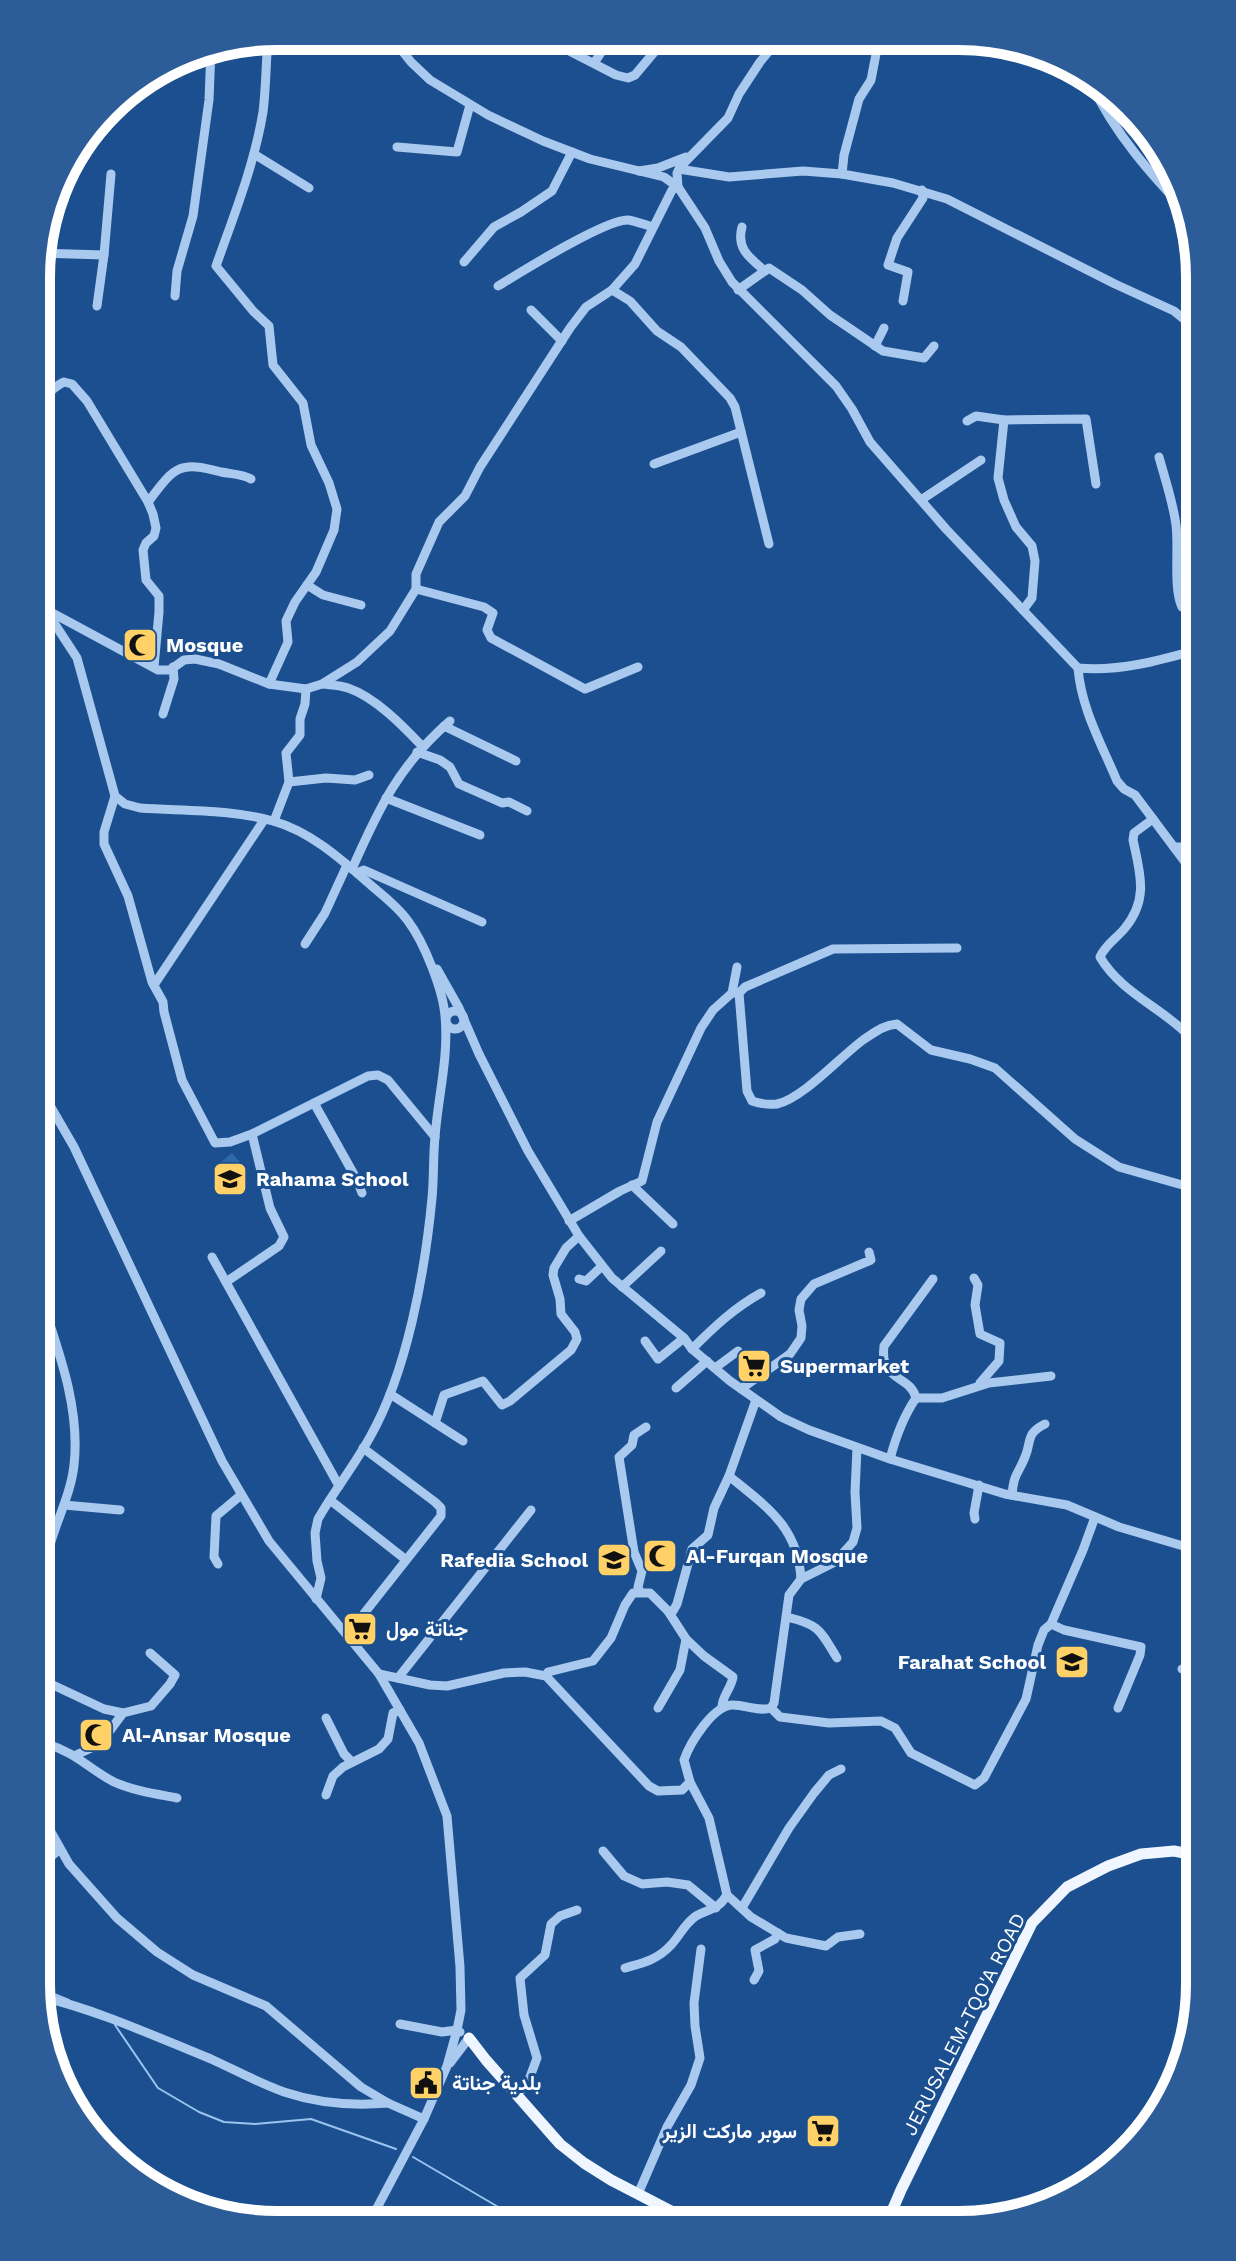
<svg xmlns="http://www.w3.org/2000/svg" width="1236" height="2261" font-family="'Work Sans',Vazirmatn,sans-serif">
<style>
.green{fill:#2e69ad}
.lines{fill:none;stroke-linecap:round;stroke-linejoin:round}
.stream{stroke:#9cc4f0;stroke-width:2}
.minor{stroke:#a9c9ee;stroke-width:9}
.major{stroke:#f0f6ff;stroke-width:11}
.labels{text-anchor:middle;stroke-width:6;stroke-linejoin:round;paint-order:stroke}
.poi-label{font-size:20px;font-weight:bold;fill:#fff;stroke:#1b4f8f;text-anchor:start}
.street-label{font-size:20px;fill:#fff;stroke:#1b4f8f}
.rim{fill:none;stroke:#fff;stroke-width:10}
</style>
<rect width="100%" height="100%" fill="#1b4f8f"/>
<polygon class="green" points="232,1153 240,1162 224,1175 216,1166"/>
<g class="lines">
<g class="stream">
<polyline points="37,1987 69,2000"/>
<polyline points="115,2025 158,2088 199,2112 224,2122 255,2124 311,2119 396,2149"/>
<polyline points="413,2157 500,2208 519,2224"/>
</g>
<g class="minor">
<path d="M391,37l20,25 19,18 58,35 55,26 47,18 74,18 14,10 27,41 14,33 13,21 104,104 16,23 18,33 76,87 132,139c41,4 83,-8 122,-19"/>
<path d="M268,38c-2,24 -2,50 -5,74 -9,54 -29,103 -47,154l37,45 16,15 4,39 30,38 8,42 18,38 8,26 -3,21 -18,42 -21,30 -9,19 2,21 -19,42"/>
<polyline points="544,38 616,75 628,78 635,75 666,38"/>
<polyline points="594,63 611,38"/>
<path d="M1091,83c23,50 61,93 99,132"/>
<polyline points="397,147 457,152 470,105"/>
<polyline points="254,154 309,188"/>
<polyline points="679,169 729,177 803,171 842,174 893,183 947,199 1115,284 1174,311 1190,324 1200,337"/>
<polyline points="639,171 658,168 686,157"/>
<polyline points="842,174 844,155 859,99 871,80 876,54 877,40"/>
<polyline points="678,187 677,173 681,166 728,118 739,94 760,62 779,39"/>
<path d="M742,227c-6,22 8,31 23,44"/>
<polyline points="38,253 104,255"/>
<polyline points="464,262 494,227 521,212 552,191 572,152"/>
<path d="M498,286c23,-14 108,-67 130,-66 8,1 17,5 25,7"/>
<polyline points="612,290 630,301 657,331 681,347 730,398 735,407 769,544"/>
<polyline points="738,290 769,268 802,290 830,315 883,351 924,358 934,346"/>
<polyline points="175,296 177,271 193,216 209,100 211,49"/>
<polyline points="903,301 908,272 888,265 897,238 923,198 922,190"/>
<polyline points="97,306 104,255 111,174"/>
<polyline points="531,310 562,341"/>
<polyline points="875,346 884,328"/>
<path d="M38,400c10,-4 16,-14 26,-18l8,2 15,17 61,101 5,12 3,14 -2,8 -8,7 -3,7 3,30 13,16v16l-5,55"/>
<polyline points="1004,420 998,478 1004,500 1016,527 1032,546 1035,561 1032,598 1023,610"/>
<polyline points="967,421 976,416 1004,420 1086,419 1096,484"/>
<path d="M1159,457c6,22 14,45 17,68 3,24 -3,63 6,82l8,1 10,-3"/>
<polyline points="654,464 741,432"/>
<polyline points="38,481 46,477"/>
<polyline points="921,500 981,460"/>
<path d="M148,502c26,-34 30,-42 73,-30 10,2 21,2 30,7"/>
<polyline points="307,585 323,595 361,605"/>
<polyline points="416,589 484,607 493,613 487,630 491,638 585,689 638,667"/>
<polyline points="38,602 45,609 158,670 170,670 184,660 195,659 219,664 269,684 306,689 322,684 357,662 390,631 416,589 416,574 439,522 465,496 480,467 570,328 586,307 612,290 635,264 672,190 678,187"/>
<path d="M45,609l32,49 38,138 10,8 15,4c44,3 90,1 133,13 39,11 70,40 100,66 12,10 26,21 35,34 16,21 35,69 37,95 4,41 -7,81 -10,121 -2,20 -1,41 -3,61 -7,74 -25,174 -62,239 -16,29 -36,54 -52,82l-3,14 2,28 4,17 -5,21"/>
<path d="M1078,668c3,40 24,77 39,113l7,8 11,6 65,87"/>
<path d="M323,684c8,1 17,1 25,4 27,9 55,38 74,58"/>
<polyline points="163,714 174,679 173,667"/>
<polyline points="444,726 516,761"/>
<polyline points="417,752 440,760 450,767 459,784 502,803 509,802 527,811"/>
<polyline points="289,782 326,778 355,780 369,775"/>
<polyline points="115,796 104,832 104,844 128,896 152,982 163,1002 164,1012 182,1080 215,1143 230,1142 252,1134 368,1076 378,1075 388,1080 435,1137"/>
<polyline points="386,798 480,835"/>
<path d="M1153,819l-19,14 -1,7c7,33 16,59 -8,88 -8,10 -20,17 -25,29 19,33 59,50 85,75"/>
<polyline points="274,821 289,782 286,753 300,735 300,719 305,704 306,689"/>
<polyline points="1174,847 1200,847"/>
<path d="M352,869c27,-61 47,-104 98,-148"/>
<polyline points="357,873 364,870 482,922"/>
<polyline points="305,944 325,913 347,865"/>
<polyline points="437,969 459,1008 479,1054 528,1151 579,1236 612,1278 684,1338 692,1349 730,1381 781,1417 809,1430 890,1459 1005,1494 1067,1505 1119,1527 1200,1551"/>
<polyline points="154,985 264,820"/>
<polyline points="732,993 737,967"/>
<path d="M739,993l8,98 5,10c9,3 15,4 25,3 25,-5 63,-47 86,-64 11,-7 20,-15 34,-16l34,26 39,9 25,9 80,71 44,28 81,23"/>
<circle cx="455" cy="1020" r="9"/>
<polyline points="37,1083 74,1147 222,1461 269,1541 379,1674 419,1743 447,1816 460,1967 461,2010 457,2030 447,2066 424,2119 369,2223"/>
<polyline points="314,1103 357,1180 362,1193"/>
<polyline points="632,1185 673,1224"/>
<polyline points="569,1221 620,1191 642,1181 657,1122 701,1028 713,1010 732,993 739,993 745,987 833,949 957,948"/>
<polyline points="212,1257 339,1486"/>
<polyline points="974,1278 978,1285 975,1305 980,1334 1000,1343 999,1361 980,1383"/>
<polyline points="579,1279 586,1281 602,1266"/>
<polyline points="226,1282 279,1246 284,1237 270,1208 252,1134"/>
<polyline points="622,1287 661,1251"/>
<polyline points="645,1341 658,1359 684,1338"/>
<path d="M692,1349c22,-22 42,-41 69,-56"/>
<polyline points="715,1368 738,1351"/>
<polyline points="676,1388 707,1361"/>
<polyline points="741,1389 790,1354 801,1338 802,1326 799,1310 801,1299 814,1284 871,1260 869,1252"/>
<polyline points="390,1394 463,1441"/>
<polyline points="916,1398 942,1398 989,1383 1051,1376"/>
<polyline points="435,1423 444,1395 483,1381 502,1405 510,1401 571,1350 577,1339 575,1332 561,1314 560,1299 553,1275 554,1268 566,1248 579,1236"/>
<path d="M890,1459c6,-23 13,-42 26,-61 -6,-24 -37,-16 -32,-52l49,-67"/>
<path d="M729,1476c38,31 69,51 72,103"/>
<path d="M1012,1495c2,-23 6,-20 13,-38 7,-16 0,-23 20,-33"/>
<polyline points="330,1500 405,1559"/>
<polyline points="64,1505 120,1510"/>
<polyline points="975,1519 974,1513 979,1485"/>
<polyline points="218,1564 214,1557 216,1516 241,1495"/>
<polyline points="640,1592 638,1587 642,1571 634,1552 619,1457 632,1445 634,1435 646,1427"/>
<path d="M668,1611l18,28 18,17 29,21c-2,12 -11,19 -11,30"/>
<path d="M787,1617c33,8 33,13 50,41"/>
<polyline points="1051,1624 1064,1630 1141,1647 1140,1655 1118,1708"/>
<polyline points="347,1635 441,1516 441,1508 435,1502 363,1448"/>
<polyline points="1182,1669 1200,1671"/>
<path d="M379,1674l51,11 17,1 57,-13 21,-1 21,4 103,110 9,5 24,-1 8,-8 -6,-22c6,-17 29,-55 49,-55 13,0 25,7 38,3l3,-5 15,-108 12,-16 34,-17 18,-20 4,-14 -2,-36 2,-44"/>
<polyline points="546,1676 548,1672 593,1661 611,1638 625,1605 633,1593 650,1593 668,1611 673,1611 677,1604 692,1549 708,1535 714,1508 729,1476 756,1400"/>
<polyline points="38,1678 104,1709 123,1713"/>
<polyline points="398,1678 531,1510"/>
<path d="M36,1682c11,-35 5,-75 9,-111 3,-37 25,-69 29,-106 7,-61 -19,-123 -37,-180"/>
<polyline points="658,1708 680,1670 686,1639"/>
<polyline points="771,1708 780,1717 829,1723 881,1721 895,1728 911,1753 975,1785 984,1778 1026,1699 1038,1645 1044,1630 1051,1624 1083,1550 1095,1517"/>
<polyline points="36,1716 43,1724 47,1744 44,1803 51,1832 69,1864 117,1918 157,1952 193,1975 266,2006 361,2087 388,2103 424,2119"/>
<polyline points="326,1718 344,1754 351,1761"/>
<path d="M47,1744c30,9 42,25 67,38 20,9 42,12 63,16"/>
<polyline points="76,1755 100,1744 123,1713 151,1706 170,1684 175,1675 150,1653"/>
<polyline points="690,1782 709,1818 727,1895 751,1917 786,1938 826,1946 838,1937 860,1934"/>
<polyline points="326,1795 333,1776 343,1767 379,1749 388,1739 393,1713 400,1710"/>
<polyline points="603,1851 624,1876 642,1884 667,1882 688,1885 716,1908"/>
<polyline points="36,1869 60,1849"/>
<polyline points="742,1908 789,1828 814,1793 829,1775 841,1769"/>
<path d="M625,1968c17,-5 32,-8 45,-22 10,-10 14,-22 26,-30 14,-8 21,-5 31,-21"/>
<polyline points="754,1980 759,1971 755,1950 775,1939 778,1933"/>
<path d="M38,1996c60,14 116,40 173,63 24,11 48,24 73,33 33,11 69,14 104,11"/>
<polyline points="400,2024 442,2032 457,2030 460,2032"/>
<polyline points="450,2063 469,2038"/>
<polyline points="516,2094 527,2085 537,2058 524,2015 520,1978 545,1955 551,1924 560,1916 577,1910"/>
<polyline points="638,2194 667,2127 691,2085 700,2058 695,2026 694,2003 701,1949"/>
</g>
<g class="major">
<polyline points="469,2038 486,2060 560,2144 584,2163 611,2180 696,2224"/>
<polyline points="886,2225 901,2190 1032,1923 1067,1887 1108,1866 1141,1854 1174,1851 1199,1856"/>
</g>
</g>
<defs>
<g id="mosque-square" transform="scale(1.8)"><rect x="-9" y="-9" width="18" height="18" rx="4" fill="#ffd166" stroke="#1b4f8f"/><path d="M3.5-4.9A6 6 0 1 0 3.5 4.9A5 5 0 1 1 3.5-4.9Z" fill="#111"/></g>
<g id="school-square" transform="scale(1.8)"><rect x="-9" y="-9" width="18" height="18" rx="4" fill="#ffd166" stroke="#1b4f8f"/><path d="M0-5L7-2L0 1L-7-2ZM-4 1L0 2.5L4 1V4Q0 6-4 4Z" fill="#111"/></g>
<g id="supermarket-square" transform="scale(1.8)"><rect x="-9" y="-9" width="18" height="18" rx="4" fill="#ffd166" stroke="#1b4f8f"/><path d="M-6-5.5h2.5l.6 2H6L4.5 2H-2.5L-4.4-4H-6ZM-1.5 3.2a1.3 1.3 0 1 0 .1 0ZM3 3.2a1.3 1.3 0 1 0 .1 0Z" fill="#111"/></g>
<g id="civic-square" transform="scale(1.8)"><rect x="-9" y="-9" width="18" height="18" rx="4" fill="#ffd166" stroke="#1b4f8f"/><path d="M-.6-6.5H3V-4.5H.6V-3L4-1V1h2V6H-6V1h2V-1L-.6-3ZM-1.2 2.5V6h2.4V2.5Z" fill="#111"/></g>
</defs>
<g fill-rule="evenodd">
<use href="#mosque-square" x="140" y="645"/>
<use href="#school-square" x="230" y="1179"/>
<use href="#supermarket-square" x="754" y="1366"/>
<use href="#mosque-square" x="660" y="1556"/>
<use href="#school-square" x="614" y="1560"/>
<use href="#supermarket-square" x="360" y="1629"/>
<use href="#school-square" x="1072" y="1662"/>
<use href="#mosque-square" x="96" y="1735"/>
<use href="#civic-square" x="426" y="2083"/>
<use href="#supermarket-square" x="823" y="2131"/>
</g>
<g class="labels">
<g class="poi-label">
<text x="166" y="652">Mosque</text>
<text x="256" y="1186">Rahama School</text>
<text x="780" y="1373">Supermarket</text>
<text x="686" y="1563">Al-Furqan Mosque</text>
<text x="588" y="1567" text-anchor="end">Rafedia School</text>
<text x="386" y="1636">جناتة مول</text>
<text x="1046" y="1669" text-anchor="end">Farahat School</text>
<text x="122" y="1742">Al-Ansar Mosque</text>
<text x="452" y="2090">بلدية جناتة</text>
<text x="797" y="2138" text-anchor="end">سوبر ماركت الزير</text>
</g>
<g class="street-label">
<text transform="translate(964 2024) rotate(-63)" y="7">JERUSALEM-TQO'A ROAD</text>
</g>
</g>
<path d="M0 0H1236V2261H0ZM277 50H959A227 227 0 0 1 1186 277V1984A227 227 0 0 1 959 2211H277A227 227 0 0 1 50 1984V277A227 227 0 0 1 277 50Z" fill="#2d5d98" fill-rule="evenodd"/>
<path class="rim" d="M277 50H959A227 227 0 0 1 1186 277V1984A227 227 0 0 1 959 2211H277A227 227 0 0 1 50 1984V277A227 227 0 0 1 277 50Z"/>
</svg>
